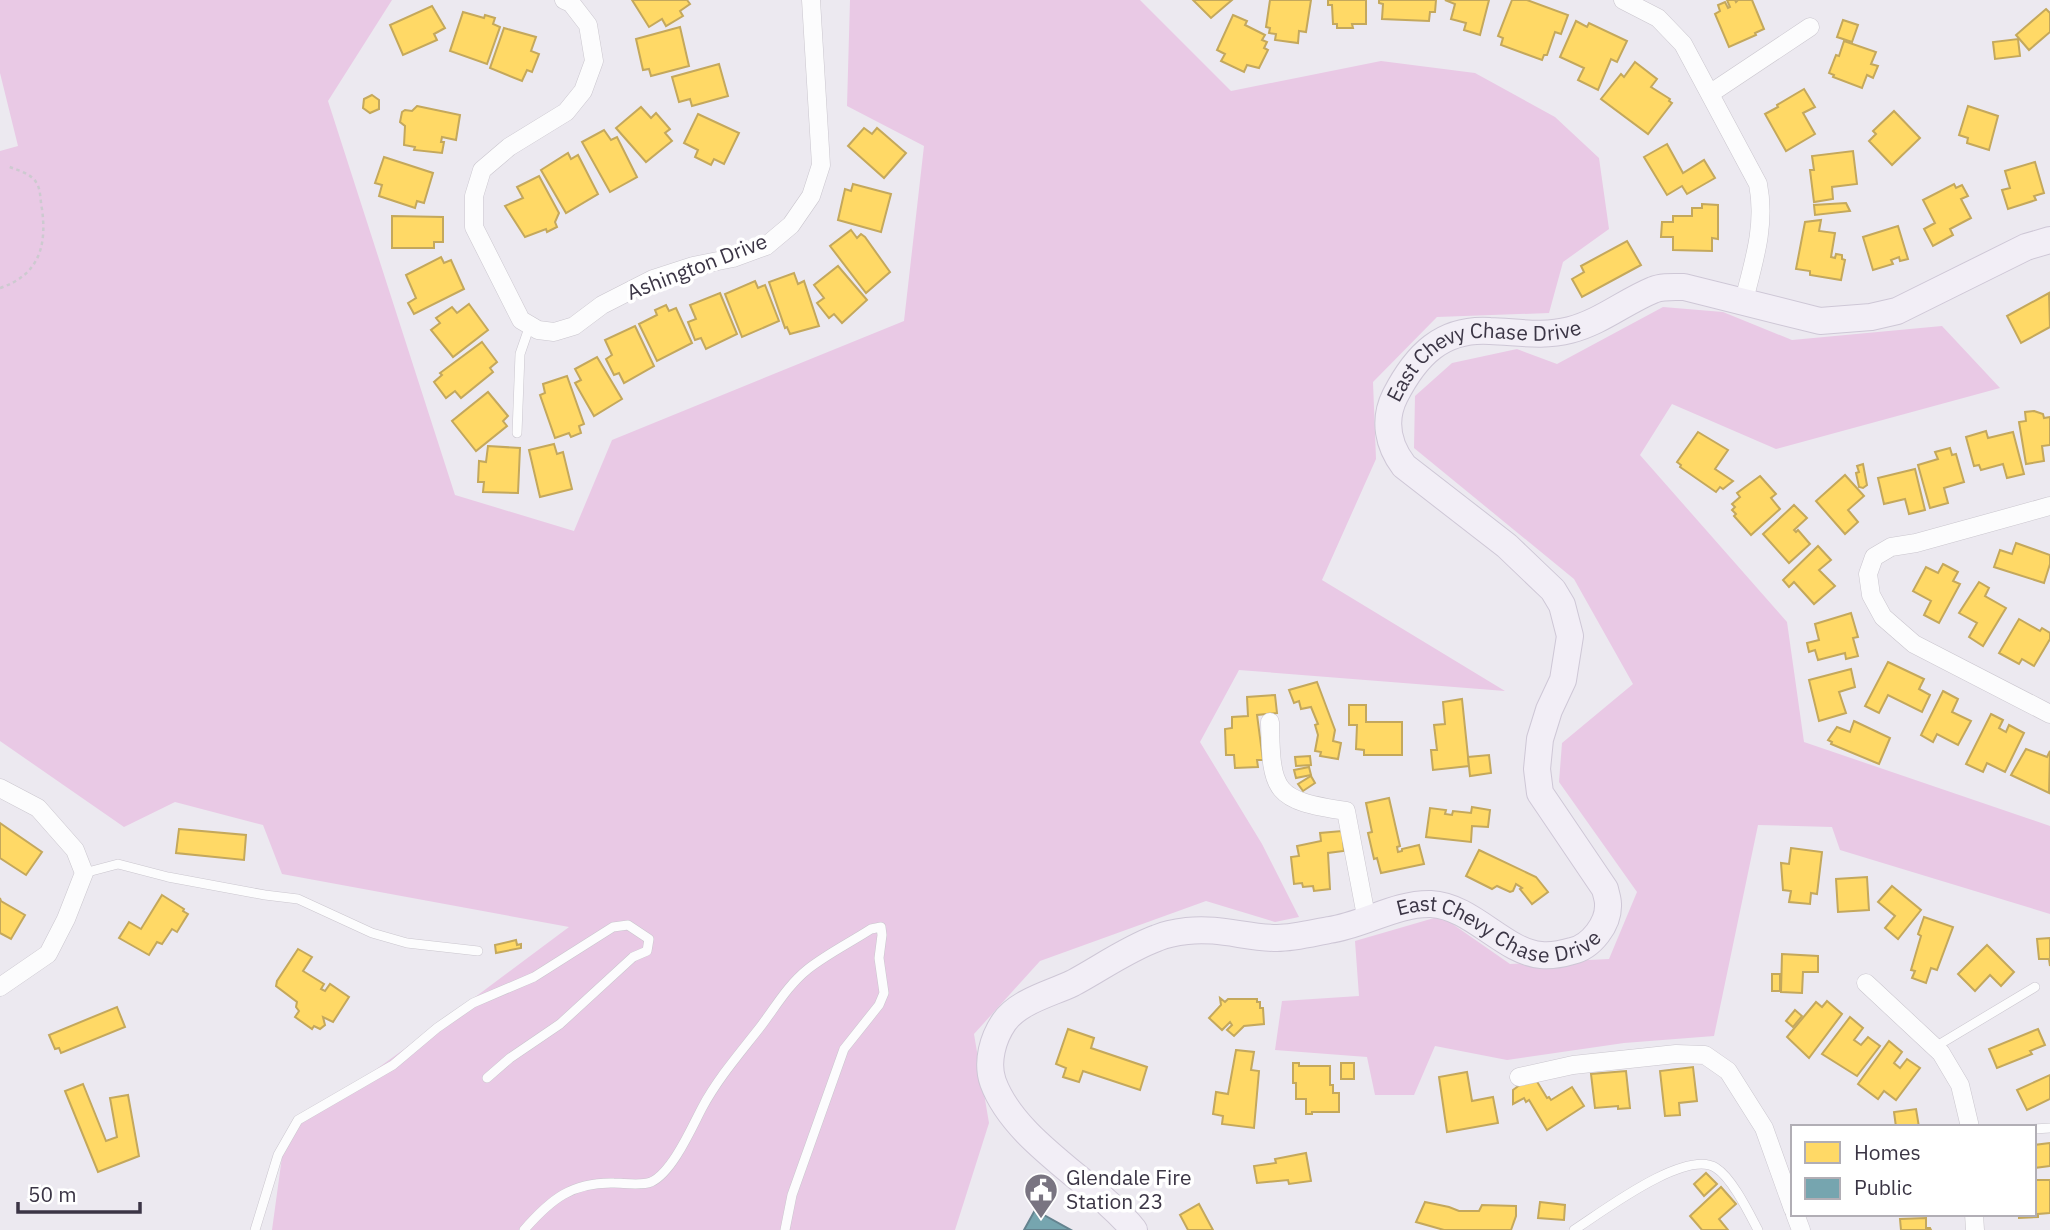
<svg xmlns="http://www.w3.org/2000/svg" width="2050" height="1230" font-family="'IBM Plex Sans',sans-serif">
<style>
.green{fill:#e9c9e5}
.homes{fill:#ffd966;stroke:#c4a85c;stroke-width:2}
.public{fill:#76a5af;stroke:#64838f;stroke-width:2}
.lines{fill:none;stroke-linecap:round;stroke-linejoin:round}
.service-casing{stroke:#cac6ce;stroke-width:10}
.minor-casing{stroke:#cac6ce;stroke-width:19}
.secondary-casing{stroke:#cec7d6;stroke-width:28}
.path{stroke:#cdcad0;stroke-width:2.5;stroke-dasharray:3.5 3.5;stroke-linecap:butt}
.service{stroke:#fcfcfd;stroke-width:9}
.minor{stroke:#fcfcfd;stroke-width:18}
.secondary{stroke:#f2eef6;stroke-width:26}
.labels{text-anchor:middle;stroke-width:7;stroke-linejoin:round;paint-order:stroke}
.street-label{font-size:21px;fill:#3b3545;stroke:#fff}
.poi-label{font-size:21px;fill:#3b3545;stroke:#fff;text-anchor:start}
</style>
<rect width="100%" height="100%" fill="#ece9f0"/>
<g class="green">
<polygon points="0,0 392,0 328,101 455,495 574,531 612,440 904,321 924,146 847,106 850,0 1140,0 1231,91 1381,61 1475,73 1555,117 1599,158 1609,229 1563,262 1549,313 1437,317 1373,382 1376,459 1322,580 1505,691 1239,670 1200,742 1262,844 1299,917 1275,922 1206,901 1040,961 974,1034 989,1123 955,1230 272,1230 285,1135 439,1024 569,927 282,874 263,825 175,802 124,827 0,741 0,151 18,146 0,73"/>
<polygon points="1663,307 1723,312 1792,340 1942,326 2000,388 1776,449 1672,404 1640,455 1787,622 1804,742 2050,826 2050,914 1840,850 1832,827 1758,825 1714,1036 1624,1043 1507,1060 1435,1046 1414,1095 1375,1095 1367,1057 1275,1050 1282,1001 1359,996 1355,941 1441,916 1510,964 1609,959 1637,892 1559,782 1562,743 1633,684 1574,579 1414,448 1415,396 1452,363 1517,349 1557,364"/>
</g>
<g class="homes">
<polygon points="632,0 687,0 690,4 680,11 683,16 666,26 662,19 649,27"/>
<polygon points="1193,0 1232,0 1211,18"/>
<polygon points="1270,0 1311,0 1306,32 1299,31 1298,43 1275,40 1276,34 1269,33 1270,28 1266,27"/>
<polygon points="1328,0 1366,0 1366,24 1352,24 1353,28 1337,28 1337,24 1333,24 1332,5 1328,5"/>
<polygon points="1379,0 1436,0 1435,12 1430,12 1429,21 1382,19 1383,4 1379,3"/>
<polygon points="1445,0 1489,0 1480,35 1464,30 1466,23 1451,19 1455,4"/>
<polygon points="1512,0 1527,0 1568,15 1561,34 1555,32 1547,55 1544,55 1542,60 1501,45 1503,38 1498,36"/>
<polygon points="1727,0 1735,0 1736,2 1738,0 1752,0 1764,29 1755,33 1756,35 1729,47 1715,14 1720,11 1718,5 1725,2 1728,8 1730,7"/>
<polygon points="432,6 445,28 434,34 437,40 403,55 390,25"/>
<polygon points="2046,9 2050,13 2050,32 2029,50 2016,35"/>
<polygon points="463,12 484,18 485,15 495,18 493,24 500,27 487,64 450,51"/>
<polygon points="1233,15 1247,21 1245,25 1265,35 1262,40 1267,42 1264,48 1268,50 1259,68 1247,65 1244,72 1221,61 1225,54 1217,50"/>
<polygon points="1843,20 1858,25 1852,42 1837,37"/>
<polygon points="1576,21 1587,27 1589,23 1627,41 1617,62 1611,59 1598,90 1578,80 1584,68 1560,57"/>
<polygon points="680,27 689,66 651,76 649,69 643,70 636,39"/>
<polygon points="504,28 536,37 531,51 539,54 532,72 527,70 522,81 490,68"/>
<polygon points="2018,39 2020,56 1995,59 1993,42"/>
<polygon points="1844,41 1876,52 1871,64 1878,66 1873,78 1867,75 1862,88 1833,77 1834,75 1829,73 1836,55 1839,56"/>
<polygon points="1635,62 1657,79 1651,87 1670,99 1669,101 1672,103 1648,134 1601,99 1621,74 1624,77"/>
<polygon points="719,64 728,96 692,106 690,99 679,102 672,77"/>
<polygon points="1804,89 1815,107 1803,113 1815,134 1786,151 1765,114 1778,107 1777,105"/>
<polygon points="372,95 379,100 379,109 370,113 363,108 364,99"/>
<polygon points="417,106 460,115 456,140 442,137 441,142 444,142 442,153 414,150 415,147 404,145 405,126 400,122 402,112 405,110 412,111"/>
<polygon points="1968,106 1998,116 1989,150 1967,143 1968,138 1959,135"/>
<polygon points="641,107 651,118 656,113 670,129 665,133 672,141 646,162 616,128"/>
<polygon points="1894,111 1920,138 1892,165 1869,141 1876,134 1873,131"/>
<polygon points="698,114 739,133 724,164 714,159 711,165 695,157 698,150 684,143"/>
<polygon points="864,128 872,134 877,128 906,153 884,178 848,146"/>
<polygon points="604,130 611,140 617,137 637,177 610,192 582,142"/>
<polygon points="1667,144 1683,173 1704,160 1715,178 1687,194 1682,186 1667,195 1644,157"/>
<polygon points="1853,151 1857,184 1832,187 1833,199 1814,202 1810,170 1814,170 1812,156"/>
<polygon points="568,153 571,159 578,155 598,194 566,213 541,170"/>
<polygon points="384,157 433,173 424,203 417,201 415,208 379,196 382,185 375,183"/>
<polygon points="2035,162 2044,193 2034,196 2036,200 2008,209 2002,190 2010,188 2005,171"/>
<polygon points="539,176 559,213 555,222 557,227 547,232 546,229 525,237 505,206 523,198 517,187"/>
<polygon points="853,184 891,194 881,232 838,220 845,189 851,191"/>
<polygon points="1954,184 1956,188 1962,185 1968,196 1961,199 1971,218 1950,229 1953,235 1933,246 1924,229 1935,223 1923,200"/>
<polygon points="1846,203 1850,211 1815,215 1814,205"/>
<polygon points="1702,204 1718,205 1718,239 1712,238 1712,251 1673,250 1673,237 1661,237 1662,222 1673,222 1673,216 1692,216 1692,208 1702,208"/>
<polygon points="392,216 443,217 443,242 434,242 434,248 392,248"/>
<polygon points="1821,220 1819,231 1835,233 1831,257 1835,258 1836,254 1842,255 1842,259 1845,260 1841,280 1810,275 1810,271 1796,269 1805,222"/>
<polygon points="1898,226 1908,259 1900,261 1899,257 1891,260 1893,264 1873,270 1863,237"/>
<polygon points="851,230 857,238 861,234 865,237 890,272 866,293 830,246"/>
<polygon points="1627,241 1641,265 1582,297 1572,279 1584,272 1581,266"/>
<polygon points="441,257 444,263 451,260 464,289 414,314 408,303 416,298 406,275"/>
<polygon points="838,266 867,300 842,323 834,314 829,318 817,303 824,298 814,285"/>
<polygon points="794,273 798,284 804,281 819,326 790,334 787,327 785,328 769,282"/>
<polygon points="755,281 758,288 765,285 779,321 742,337 725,294"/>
<polygon points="720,293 737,334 706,349 701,338 695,340 688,322 696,319 690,305"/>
<polygon points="2049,293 2050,327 2021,343 2007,316"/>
<polygon points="469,304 488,330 453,357 431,330 440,323 436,318 452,307 457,313"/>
<polygon points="666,305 669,311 676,308 692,343 657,361 639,324 657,315 655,310"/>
<polygon points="635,326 654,366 624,383 619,373 614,375 606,359 612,355 605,340"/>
<polygon points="482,342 497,362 490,368 493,372 461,398 455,391 446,398 434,382 442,375 440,373"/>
<polygon points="597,357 622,399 594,416 575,383 581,380 575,369"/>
<polygon points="567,376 584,424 579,426 581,433 571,437 569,433 555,438 540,395 545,393 543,384"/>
<polygon points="488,392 508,416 503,421 507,426 476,451 452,421"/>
<polygon points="2034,411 2043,414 2044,418 2050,417 2050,445 2042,446 2044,461 2026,464 2019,422 2026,421 2025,412"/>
<polygon points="1986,431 1988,438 2013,432 2024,474 2007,478 2003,464 1981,470 1979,465 1974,466 1966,437"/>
<polygon points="1698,432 1728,450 1715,469 1733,481 1723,489 1720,487 1716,492 1680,467 1681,465 1677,462"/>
<polygon points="554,444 557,454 563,452 572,489 540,497 529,450"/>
<polygon points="488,446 520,448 518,493 483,492 484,482 478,482 479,461 486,462"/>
<polygon points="1950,448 1952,455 1956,454 1964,482 1944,488 1948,503 1930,508 1918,465 1938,459 1935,452"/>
<polygon points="1863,464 1867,485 1863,488 1859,487 1856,473 1859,472 1857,466"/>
<polygon points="1915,469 1925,510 1909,514 1905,499 1884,504 1878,478"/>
<polygon points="1845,475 1864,496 1848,510 1858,522 1845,534 1816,501"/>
<polygon points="1760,476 1776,494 1771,498 1780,509 1751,535 1734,516 1736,514 1732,510 1735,507 1732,504 1740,497 1737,493"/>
<polygon points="1794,505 1807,518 1794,530 1796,532 1798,530 1810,544 1789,563 1763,534"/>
<polygon points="2016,543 2050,555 2050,564 2044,583 1994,567 2000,550 2012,554"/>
<polygon points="1818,546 1831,560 1819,570 1835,586 1814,604 1794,582 1789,587 1783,580"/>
<polygon points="1943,564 1958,572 1953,581 1960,584 1939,623 1924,615 1931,601 1913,591 1926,567 1938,573"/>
<polygon points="1979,582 1989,588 1985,596 2006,608 1983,646 1969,637 1977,623 1959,613"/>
<polygon points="1851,613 1858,637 1853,638 1858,656 1846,659 1845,653 1818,660 1815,650 1809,652 1807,643 1819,640 1815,624"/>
<polygon points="2019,619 2040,631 2042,628 2050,633 2050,639 2034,666 2022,659 2019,664 1999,653"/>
<polygon points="1888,662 1924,679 1919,689 1930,695 1922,712 1888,695 1879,713 1865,706"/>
<polygon points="1851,669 1855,687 1839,692 1846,713 1819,721 1809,680"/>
<polygon points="1317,682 1335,730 1333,741 1341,743 1338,759 1320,756 1321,752 1315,751 1318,735 1315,725 1318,724 1311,707 1301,709 1299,701 1294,703 1289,690"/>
<polygon points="1943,691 1958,699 1952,712 1971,721 1958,745 1937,734 1933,742 1921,735"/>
<polygon points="1275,695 1277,713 1257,715 1263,760 1257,760 1258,767 1235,768 1234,755 1226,755 1225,729 1232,728 1232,717 1248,716 1247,697"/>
<polygon points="1462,699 1469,766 1433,770 1431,750 1437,750 1434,725 1445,724 1443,702"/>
<polygon points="1349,705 1366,705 1366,722 1402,722 1402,755 1364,755 1364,750 1356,749 1357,725 1349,725"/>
<polygon points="1991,714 2003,720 1999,728 2006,732 2009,725 2024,733 2005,772 1987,763 1983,772 1966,764"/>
<polygon points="1854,721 1890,738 1879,764 1831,744 1832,742 1828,740 1837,727 1850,732"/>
<polygon points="2026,749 2047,757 2050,751 2049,793 2011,775"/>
<polygon points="1489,755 1491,773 1470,776 1468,757"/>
<polygon points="1310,756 1311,765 1296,766 1295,757"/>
<polygon points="1309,767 1311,775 1296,778 1294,770"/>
<polygon points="1311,776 1315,783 1303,791 1298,784"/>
<polygon points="1389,798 1400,846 1397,847 1398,852 1402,851 1402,849 1419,845 1424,864 1381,873 1377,858 1374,859 1368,833 1372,832 1366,803"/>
<polygon points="1472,807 1490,810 1488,827 1472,826 1471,842 1426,837 1430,808 1446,810 1445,814 1452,815 1453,811 1471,813"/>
<polygon points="0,823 42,852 26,875 0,858"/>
<polygon points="179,829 246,835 244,860 176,853"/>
<polygon points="1342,831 1344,851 1328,853 1330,889 1314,891 1313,886 1303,887 1302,883 1294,884 1291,857 1299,856 1297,846 1321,841 1320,833"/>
<polygon points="1791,848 1822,852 1817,894 1811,893 1810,904 1789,902 1791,891 1783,890 1781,863 1789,864"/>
<polygon points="1479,850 1536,877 1548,892 1532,904 1520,889 1522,888 1516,884 1513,891 1510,892 1497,886 1492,889 1466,876"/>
<polygon points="1867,877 1869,910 1838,912 1836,879"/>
<polygon points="1892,886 1921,910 1898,939 1885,928 1895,916 1878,902"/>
<polygon points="162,895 184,909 183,911 188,914 177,932 172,929 162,944 157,942 149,955 119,938 129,922 141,929"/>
<polygon points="0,898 1,901 25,915 11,939 0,933"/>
<polygon points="1924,917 1953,927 1937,970 1931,968 1926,983 1912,978 1915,971 1911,970 1921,936 1918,934"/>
<polygon points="2050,938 2050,966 2049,959 2039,959 2037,939"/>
<polygon points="516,940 517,945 521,944 521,948 496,953 495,945"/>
<polygon points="1987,945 2014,972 2001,986 1990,975 1975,991 1958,974"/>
<polygon points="298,949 312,957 303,971 324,984 321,989 325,991 330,984 349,997 333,1022 323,1017 325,1025 320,1029 314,1026 312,1029 295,1017 299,1011 296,1007 297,1002 276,986 277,981"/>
<polygon points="1782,954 1818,956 1818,972 1803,972 1802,993 1781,992"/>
<rect x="1772" y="974" width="8" height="17"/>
<polygon points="1220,998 1225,1002 1228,999 1257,999 1257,1002 1260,1002 1260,1008 1263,1008 1264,1024 1244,1026 1234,1036 1227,1030 1232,1025 1230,1022 1222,1030 1209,1018 1221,1005"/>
<polygon points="1827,1001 1842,1014 1809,1058 1787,1037 1816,1002 1822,1007"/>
<polygon points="117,1007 125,1027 61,1053 59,1048 55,1049 49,1035"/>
<polygon points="1795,1010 1802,1016 1793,1027 1786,1021"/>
<polygon points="1850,1017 1863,1028 1854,1040 1861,1045 1868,1037 1880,1046 1857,1076 1822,1054"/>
<polygon points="1068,1029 1094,1038 1091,1048 1147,1067 1140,1090 1083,1071 1079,1082 1063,1077 1066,1068 1056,1064"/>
<polygon points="2038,1029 2045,1045 2030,1051 2032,1054 1997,1068 1989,1049"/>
<polygon points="1889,1041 1902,1052 1894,1063 1900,1068 1907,1059 1920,1068 1896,1100 1884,1091 1878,1099 1858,1084"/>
<polygon points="1236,1050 1254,1052 1251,1070 1259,1071 1254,1128 1222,1124 1223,1116 1213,1114 1216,1092 1228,1094"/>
<polygon points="1293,1063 1299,1063 1299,1066 1330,1066 1330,1085 1333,1085 1333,1093 1339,1093 1339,1112 1312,1112 1312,1114 1306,1114 1306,1099 1296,1099 1296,1083 1293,1083"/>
<rect x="1341" y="1063" width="13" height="16"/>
<polygon points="1693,1067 1697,1101 1679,1103 1680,1115 1665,1116 1660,1071"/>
<polygon points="1626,1071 1630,1108 1618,1109 1618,1106 1595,1108 1591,1074"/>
<polygon points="1467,1072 1472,1101 1493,1097 1498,1123 1447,1132 1439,1077"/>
<polygon points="1533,1075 1547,1098 1549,1097 1551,1100 1572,1087 1584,1106 1547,1130 1529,1100 1526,1102 1524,1098 1513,1104 1513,1090"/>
<polygon points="2050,1075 2050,1099 2027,1110 2017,1090"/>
<polygon points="83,1084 106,1141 117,1137 110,1098 128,1095 139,1156 98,1172 65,1091"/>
<polygon points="1916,1109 1919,1127 1896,1127 1894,1112"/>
<polygon points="2050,1143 2050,1166 2034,1168 2034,1145"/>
<polygon points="1306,1153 1311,1181 1289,1184 1288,1180 1257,1183 1254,1166 1276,1163 1275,1159"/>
<polygon points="1706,1173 1717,1184 1704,1196 1694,1184"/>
<polygon points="2034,1180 2050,1180 2050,1213 2038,1214 2038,1217 2019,1218 2019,1214 2034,1214"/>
<polygon points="1721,1187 1736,1204 1719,1219 1728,1230 1702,1230 1690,1216"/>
<polygon points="1425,1202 1449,1207 1459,1211 1479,1211 1482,1205 1516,1206 1516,1216 1511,1230 1444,1230 1416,1222"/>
<polygon points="1540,1202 1565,1205 1564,1220 1538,1218"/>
<polygon points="1199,1204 1213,1230 1188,1230 1180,1215"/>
<polygon points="1926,1218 1926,1228 1930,1228 1931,1230 1901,1230 1900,1219"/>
</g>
<polygon class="public" points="1035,1210 1071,1230 1024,1230"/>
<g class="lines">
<g class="service-casing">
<g id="service">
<polyline points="517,433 520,354 530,325"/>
<polyline points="84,873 118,864 168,877 265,895 298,899 372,933 407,943 478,951"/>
<polyline points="1935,1047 2035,987"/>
<polyline points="2034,1129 2050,1128"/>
<polyline points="255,1230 278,1155 298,1120 393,1065 437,1028 473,1003 534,977 613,927 628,925 649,939 647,951 633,957 560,1024 510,1058 487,1078"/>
<path d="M524,1230c27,-31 48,-48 90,-47 10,0 27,3 37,-1 21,-9 41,-55 51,-74 16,-30 38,-55 59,-82 15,-20 27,-41 47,-57 19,-15 43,-27 63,-40l10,-2 1,8 -3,23 5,35 -5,12 -35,44 -52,146 -7,35"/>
<path d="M1574,1230c28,-18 112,-82 142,-62 16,10 33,45 42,62"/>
</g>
</g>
<g class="minor-casing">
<g id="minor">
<polyline points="564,0 571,3 588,25 594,61 583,91 566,112 509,147 482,170 474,196 474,227 521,320 538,330 554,332 574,326 602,305 653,279 693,266 733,258 766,246 791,225 811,196 821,165 811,0"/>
<path d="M1623,0l35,18 25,26 75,140c8,40 -4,77 -14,116"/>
<polyline points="1711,93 1810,27"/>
<polyline points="2050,506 1916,543 1891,547 1874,557 1868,574 1871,595 1883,617 1914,644 2050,714"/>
<path d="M1270,722c1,72 5,78 76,89l21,110"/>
<polyline points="0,788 38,808 75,850 84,873 66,919 48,954 0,987"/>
<polyline points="1866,983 1941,1053 1960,1085 1970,1127"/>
<polyline points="1519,1077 1573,1065 1676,1054 1705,1055 1728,1071 1764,1128 1793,1209"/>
<polyline points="1795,1214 1801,1230"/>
<polyline points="1974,1214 1975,1230"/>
</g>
</g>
<g class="secondary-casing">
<g id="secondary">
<path id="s1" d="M1134,1230c-40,-49 -119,-88 -141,-148 -7,-20 0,-44 11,-60 15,-21 46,-28 69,-39 28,-15 54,-34 84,-45 9,-4 21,-6 30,-7 31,-4 60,7 90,7 17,0 36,-5 52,-8 35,-5 67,-27 102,-26 41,2 73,48 110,51 10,1 21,-1 31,-4 19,-4 37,-27 36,-47 0,-5 -2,-10 -3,-15l-65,-96 -3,-24 3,-30 9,-29 14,-30 7,-44 -8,-31 -9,-15 -46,-44 -103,-80c-16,-21 -21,-46 -9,-70 21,-41 47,-68 95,-65 28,1 53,6 80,-1 31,-8 54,-28 83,-40 9,-4 21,-3 31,-3l136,34 51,-4 26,-6 129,-64 24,-7"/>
</g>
</g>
<path class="path" d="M0,288c39,-13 47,-42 42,-79 -2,-9 -1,-20 -6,-27 -6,-9 -19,-12 -29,-16"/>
<use href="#service" class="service"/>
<use href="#minor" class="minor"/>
<use href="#secondary" class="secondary"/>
</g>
<defs>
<g id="civic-pin" transform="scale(1.75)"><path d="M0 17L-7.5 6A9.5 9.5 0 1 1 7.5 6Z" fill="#797481" stroke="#fff"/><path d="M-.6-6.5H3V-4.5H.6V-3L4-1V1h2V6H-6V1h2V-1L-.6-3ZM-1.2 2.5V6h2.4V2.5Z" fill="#fff"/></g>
</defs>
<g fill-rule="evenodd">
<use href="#civic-pin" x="1041" y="1190"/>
</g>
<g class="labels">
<g class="street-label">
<text transform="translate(697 267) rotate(-21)" y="7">Ashington Drive</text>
<text dy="7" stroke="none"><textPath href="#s1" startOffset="1659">East Chevy Chase Drive</textPath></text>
<text dy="7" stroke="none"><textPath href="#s1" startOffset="800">East Chevy Chase Drive</textPath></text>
</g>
<g class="poi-label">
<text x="1066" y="1185">Glendale Fire<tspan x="1066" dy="24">Station 23</tspan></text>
</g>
</g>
<rect x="1791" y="1125" width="245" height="91" fill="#ffffff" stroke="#b1aeb5" stroke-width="2"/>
<rect x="1805" y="1142" width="35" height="21" fill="#ffd966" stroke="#b1aeb5" stroke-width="2"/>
<text x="1854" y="1160" font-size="21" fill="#3b3545">Homes</text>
<rect x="1805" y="1178" width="35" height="21" fill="#76a5af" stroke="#b1aeb5" stroke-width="2"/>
<text x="1854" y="1195" font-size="21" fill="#3b3545">Public</text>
<path d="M18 1202v10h122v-10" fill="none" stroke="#3b3545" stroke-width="3.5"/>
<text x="28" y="1202" font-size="21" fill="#3b3545" stroke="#ffffff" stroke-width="5" paint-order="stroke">50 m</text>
</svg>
